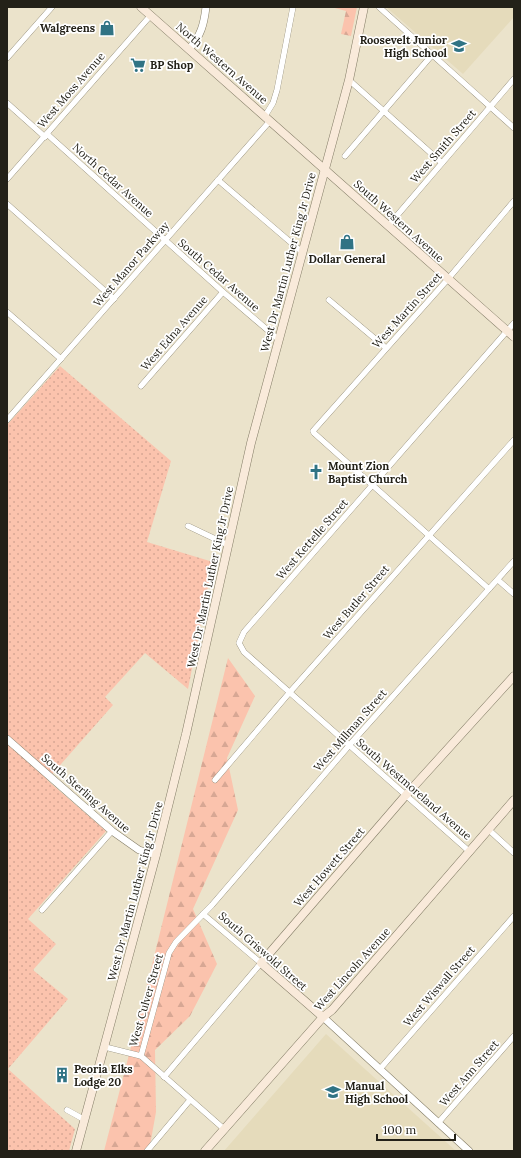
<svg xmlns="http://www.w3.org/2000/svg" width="521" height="1158" font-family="Lora,serif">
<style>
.built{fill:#e5dbbb}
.grass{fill:url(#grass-dots)}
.forest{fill:url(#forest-firs)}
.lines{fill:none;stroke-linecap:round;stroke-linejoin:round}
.minor-casing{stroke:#847d67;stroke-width:6}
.tertiary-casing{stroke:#847d67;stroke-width:8}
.secondary-casing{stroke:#847d67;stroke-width:9}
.minor{stroke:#fff;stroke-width:5.5}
.tertiary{stroke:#fff;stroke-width:7}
.secondary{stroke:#f9eada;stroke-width:8}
.labels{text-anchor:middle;stroke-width:3.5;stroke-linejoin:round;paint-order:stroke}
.poi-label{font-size:11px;font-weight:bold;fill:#232118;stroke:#fff;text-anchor:start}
.street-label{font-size:11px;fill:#232118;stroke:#fff}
</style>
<defs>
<pattern id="grass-dots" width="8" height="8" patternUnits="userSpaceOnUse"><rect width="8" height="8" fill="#fbc3ad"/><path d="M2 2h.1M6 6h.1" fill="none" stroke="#d7a794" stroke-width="1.8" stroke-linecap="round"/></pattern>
<pattern id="forest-firs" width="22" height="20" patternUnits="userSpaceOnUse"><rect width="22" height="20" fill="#fbc3ad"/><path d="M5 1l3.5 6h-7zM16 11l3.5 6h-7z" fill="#d7a794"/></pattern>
</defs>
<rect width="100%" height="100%" fill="#ebe3cb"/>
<g class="built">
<polygon points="386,7 514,7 514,17 463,74"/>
<polygon points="326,1034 456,1151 224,1151"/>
</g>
<polygon class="grass" points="60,366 171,461 147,542 213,562 188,689 145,653 105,697 113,705 47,780 106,831 28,919 56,944 33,970 68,999 8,1069 75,1129 69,1151 7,1151 7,425"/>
<g class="forest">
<polygon points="331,7 357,7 351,36 341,34 346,11"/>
<polygon points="228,658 255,696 227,758 238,810 193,909 217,964 190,1016 155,1050 156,1112 149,1151 104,1151 146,989"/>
</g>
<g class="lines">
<g class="minor-casing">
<g id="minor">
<polyline points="379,7 514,128"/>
<polyline points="7,58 52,7"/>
<polyline points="349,80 442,163"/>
<polyline points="7,103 45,137"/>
<polyline points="265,116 273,103 277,90 293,7"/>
<polyline points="47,134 223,292 278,339"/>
<polyline points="345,156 432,55"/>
<polyline points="7,179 151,15"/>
<polyline points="218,180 302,252"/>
<polyline points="7,204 114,299"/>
<polyline points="388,226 514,79"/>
<polyline points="329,300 386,348"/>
<polyline points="7,312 61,359"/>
<polyline points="141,386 223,292"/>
<polyline points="7,420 270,121"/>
<polyline points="188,526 228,545"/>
<polyline points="498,580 514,594"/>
<polyline points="489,589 314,433 313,431 448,279 514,201"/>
<polyline points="215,780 290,692 514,440"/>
<polyline points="489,830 514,853"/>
<polyline points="470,852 244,652 239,643 244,632 514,323"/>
<polyline points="42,910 112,831"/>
<polyline points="105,1047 141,1056 224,1129"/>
<polyline points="141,1056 169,953 176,942 212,905 353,741 514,561"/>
<polyline points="380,1069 514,916"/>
<polyline points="164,1077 261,963 203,914"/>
<polyline points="67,1110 85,1120"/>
<polyline points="438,1123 514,1036"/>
<polyline points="147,1151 190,1100"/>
</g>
</g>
<g class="tertiary-casing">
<g id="tertiary">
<path d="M189,49c12,-13 15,-25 17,-42"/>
<polyline points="7,739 112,831 139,850 156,855"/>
<polyline points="323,1017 469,1151"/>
</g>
</g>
<g class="secondary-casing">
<g id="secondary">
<polyline points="141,7 514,337"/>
<polyline points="323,1017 261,963 406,795 514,676"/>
<polyline points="76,1151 156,855 186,734 251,443 349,80 364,7"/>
<polyline points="205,1151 323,1017 332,1010 514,800"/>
</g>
</g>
<use href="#minor" class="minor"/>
<use href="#tertiary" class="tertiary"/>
<use href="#secondary" class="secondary"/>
</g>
<defs>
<g id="shop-bare" transform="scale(1.2)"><path d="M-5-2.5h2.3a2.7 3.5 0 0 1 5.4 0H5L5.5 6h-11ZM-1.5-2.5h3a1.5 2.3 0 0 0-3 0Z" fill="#307384" stroke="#fff" stroke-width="2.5" paint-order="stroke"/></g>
<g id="school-bare" transform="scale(1.2)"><path d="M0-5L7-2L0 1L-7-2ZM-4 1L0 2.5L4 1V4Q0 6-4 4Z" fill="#307384" stroke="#fff" stroke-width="2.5" paint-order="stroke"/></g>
<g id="supermarket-bare" transform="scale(1.2)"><path d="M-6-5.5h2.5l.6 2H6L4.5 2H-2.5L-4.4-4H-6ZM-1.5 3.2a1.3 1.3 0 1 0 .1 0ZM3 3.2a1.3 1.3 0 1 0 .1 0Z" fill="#307384" stroke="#fff" stroke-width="2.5" paint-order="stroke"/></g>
<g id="church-bare" transform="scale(1.2)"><path d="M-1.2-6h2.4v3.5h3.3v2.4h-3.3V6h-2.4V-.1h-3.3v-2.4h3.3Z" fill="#307384" stroke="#fff" stroke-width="2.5" paint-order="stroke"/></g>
<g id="building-bare" transform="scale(1.2)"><path d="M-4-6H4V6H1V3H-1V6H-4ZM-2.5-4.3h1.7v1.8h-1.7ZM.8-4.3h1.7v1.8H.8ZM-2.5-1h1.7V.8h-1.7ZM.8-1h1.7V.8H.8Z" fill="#307384" stroke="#fff" stroke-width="2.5" paint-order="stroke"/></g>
</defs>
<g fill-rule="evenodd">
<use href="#shop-bare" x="107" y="28"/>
<use href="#school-bare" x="459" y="46"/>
<use href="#supermarket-bare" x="138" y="65"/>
<use href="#shop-bare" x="347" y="242"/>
<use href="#church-bare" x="316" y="472"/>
<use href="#building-bare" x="62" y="1075"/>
<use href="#school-bare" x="333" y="1092"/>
</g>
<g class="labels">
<g class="poi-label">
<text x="95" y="32" text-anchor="end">Walgreens</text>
<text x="447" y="44" text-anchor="end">Roosevelt Junior<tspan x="447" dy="13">High School</tspan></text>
<text x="150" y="69">BP Shop</text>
<text x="347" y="263" text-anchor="middle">Dollar General</text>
<text x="328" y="470">Mount Zion<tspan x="328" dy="13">Baptist Church</tspan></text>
<text x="74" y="1073">Peoria Elks<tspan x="74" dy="13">Lodge 20</tspan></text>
<text x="345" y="1090">Manual<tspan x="345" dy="13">High School</tspan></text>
</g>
<g class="street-label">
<text transform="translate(222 63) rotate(41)" y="4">North Western Avenue</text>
<text transform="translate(71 90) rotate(-49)" y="4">West Moss Avenue</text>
<text transform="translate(443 146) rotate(-49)" y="4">West Smith Street</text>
<text transform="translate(113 180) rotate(42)" y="4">North Cedar Avenue</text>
<text transform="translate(399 221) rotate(42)" y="4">South Western Avenue</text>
<text transform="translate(288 262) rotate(-75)" y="4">West Dr Martin Luther King Jr Drive</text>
<text transform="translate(131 264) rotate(-49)" y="4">West Manor Parkway</text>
<text transform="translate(219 275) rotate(41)" y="4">South Cedar Avenue</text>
<text transform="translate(407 310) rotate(-48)" y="4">West Martin Street</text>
<text transform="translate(174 333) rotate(-49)" y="4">West Edna Avenue</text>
<text transform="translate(312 539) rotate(-49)" y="4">West Kettelle Street</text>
<text transform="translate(210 577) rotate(-78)" y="4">West Dr Martin Luther King Jr Drive</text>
<text transform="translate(356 602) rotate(-49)" y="4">West Butler Street</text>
<text transform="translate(350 730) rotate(-49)" y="4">West Millman Street</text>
<text transform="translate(414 789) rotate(41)" y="4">South Westmoreland Avenue</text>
<text transform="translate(86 793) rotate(41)" y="4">South Sterling Avenue</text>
<text transform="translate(329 867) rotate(-49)" y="4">West Howett Street</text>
<text transform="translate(135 891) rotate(-75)" y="4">West Dr Martin Luther King Jr Drive</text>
<text transform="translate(263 951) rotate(41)" y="4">South Griswold Street</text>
<text transform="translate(352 969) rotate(-48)" y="4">West Lincoln Avenue</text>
<text transform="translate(439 986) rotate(-49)" y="4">West Wiswall Street</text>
<text transform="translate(146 1000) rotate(-74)" y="4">West Culver Street</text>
<text transform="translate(469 1073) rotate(-49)" y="4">West Ann Street</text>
</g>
</g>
<rect width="521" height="1158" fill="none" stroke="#232118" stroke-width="16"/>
<path d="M377 1134v6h78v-6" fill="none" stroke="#232118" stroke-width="2"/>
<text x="383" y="1134" font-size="12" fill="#232118" stroke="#ffffff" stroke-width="3" paint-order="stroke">100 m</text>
</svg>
